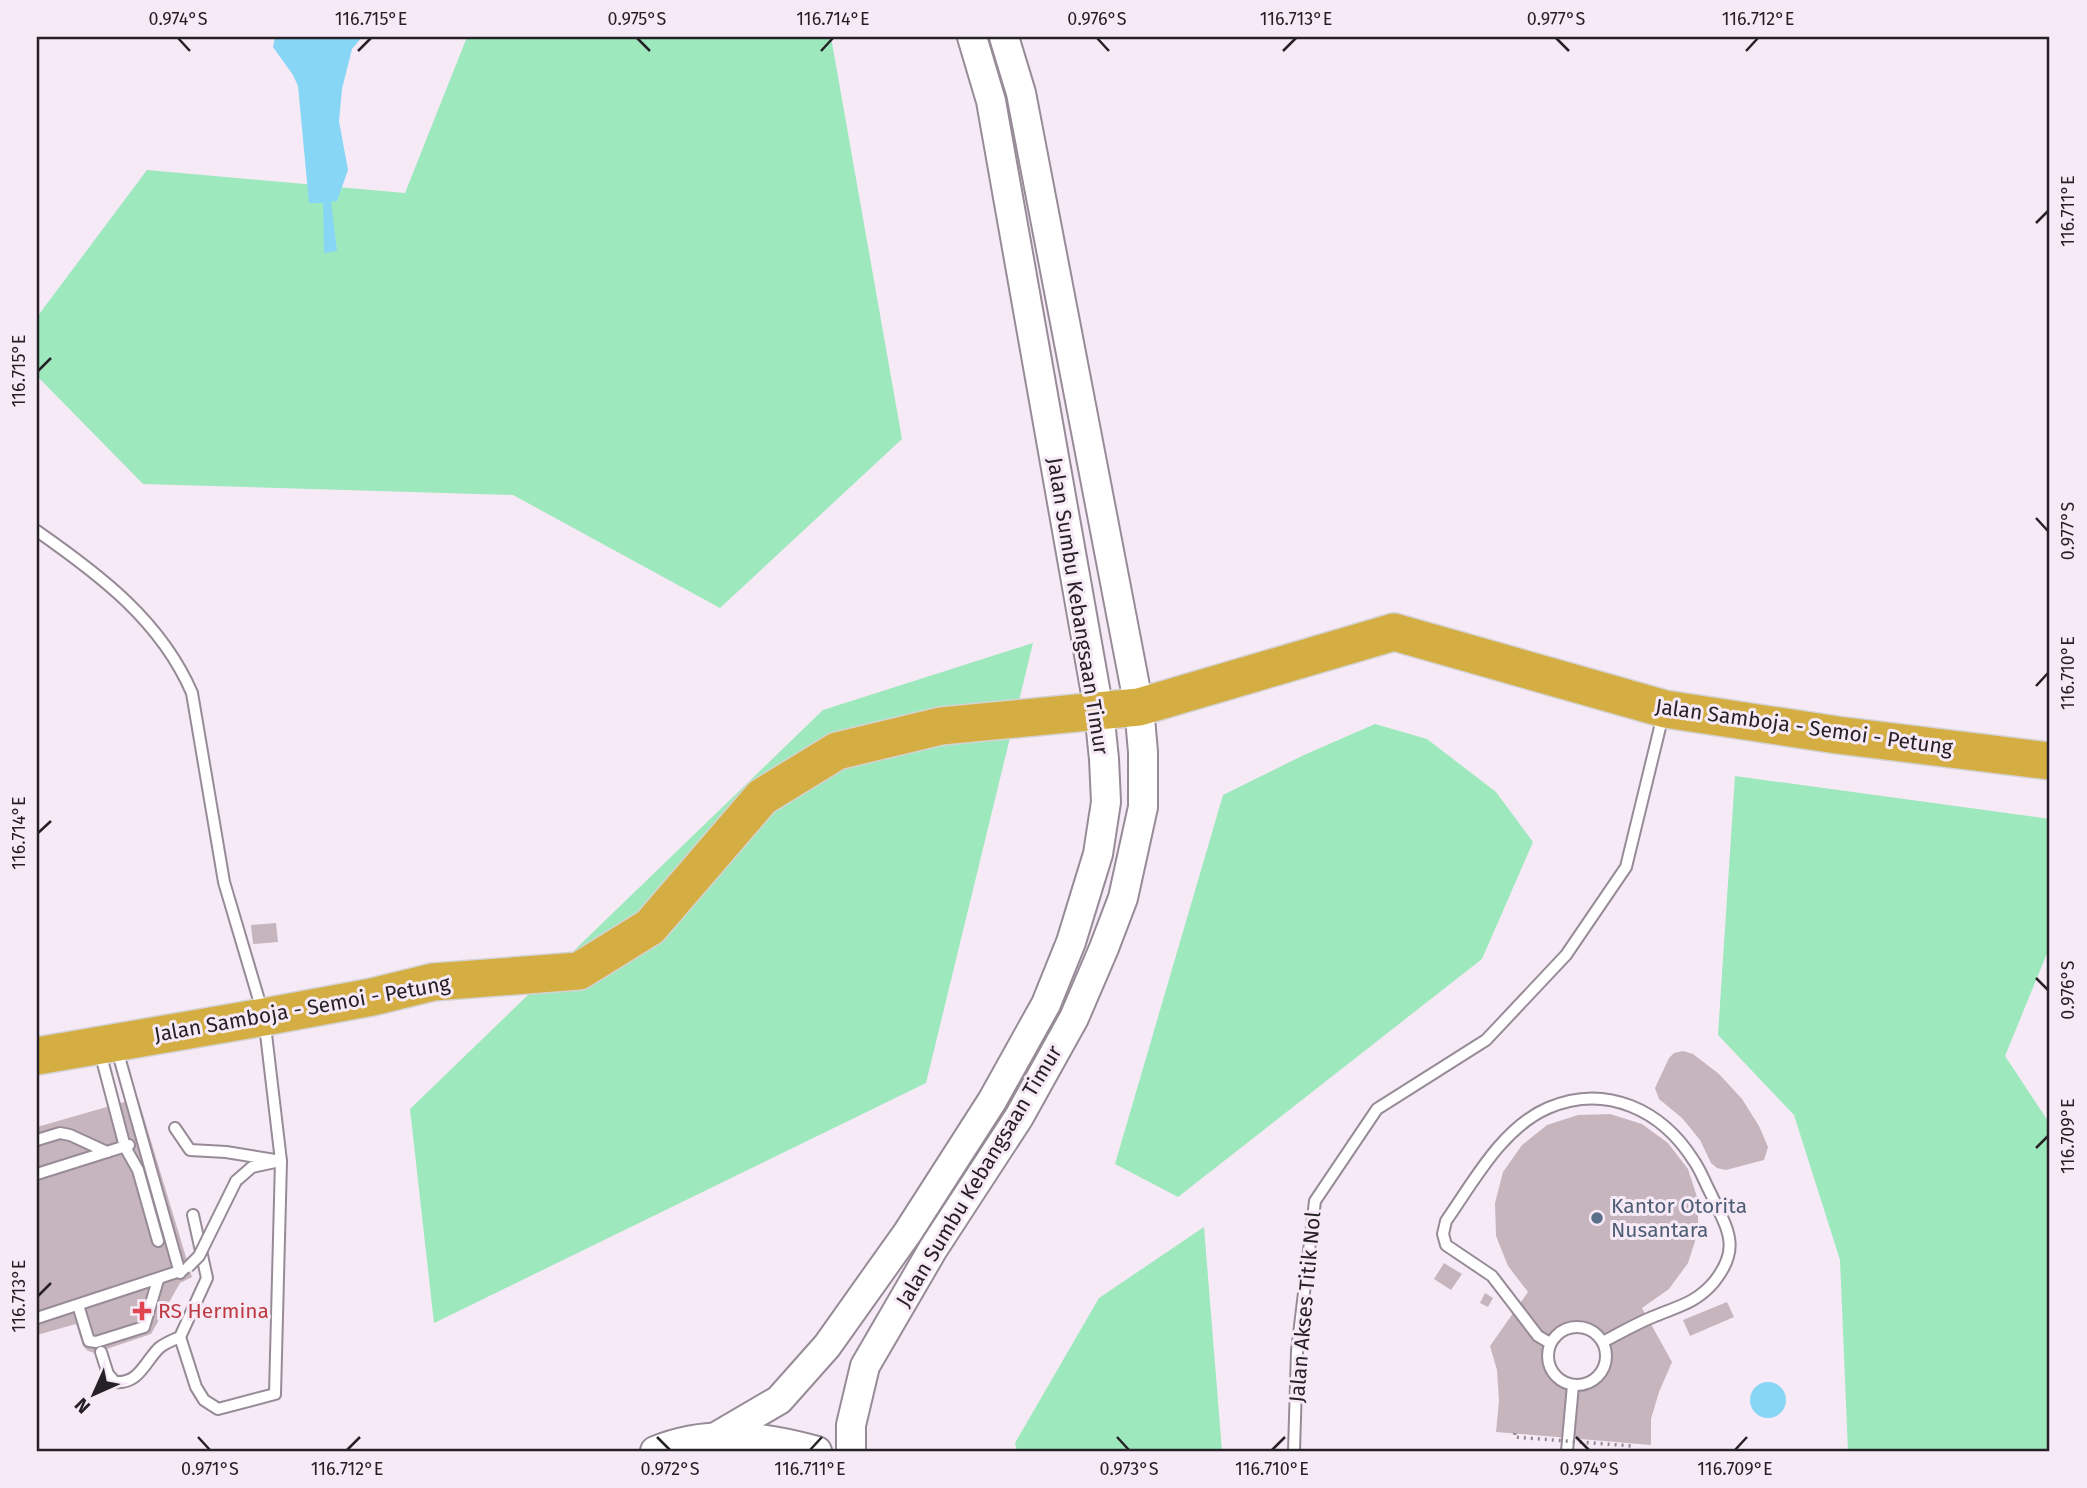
<svg xmlns="http://www.w3.org/2000/svg" width="2087" height="1488" font-family="'Fira Sans',sans-serif">
<style>
.green{fill:#9de8bc}
.water{fill:#87d6f5}
.building{fill:#c6b5bd;fill-rule:evenodd}
.lines{fill:none;stroke-linecap:round;stroke-linejoin:round}
.service-casing{stroke:#978b97;stroke-width:14}
.tertiary-casing{stroke:#978b97;stroke-width:32}
.trunk-casing{stroke:#d4d3d4;stroke-width:40}
.service{stroke:#fff;stroke-width:10}
.tertiary{stroke:#fff;stroke-width:28}
.trunk{stroke:#d4ae43;stroke-width:37}
.service-bridge-casing{stroke:#978b97;stroke-width:14;stroke-linecap:butt}
.path-bridge{stroke:#8f868f;stroke-width:3.5;stroke-dasharray:2 5;stroke-linecap:butt}
.service-bridge{stroke:#fff;stroke-width:10}
.ticks{fill:none;stroke:#262126;stroke-width:2.5}
.service-dot{fill:#5c6f8a;stroke:#f7eaf7;stroke-width:2.5}
.health-dot{fill:#e0444e;stroke:#f7eaf7;stroke-width:2.5}
.labels{text-anchor:middle;stroke-width:6;stroke-linejoin:round;paint-order:stroke}
.street-label{font-size:21px;fill:#262126;stroke:#f7eaf7}
.service-label{font-size:21px;fill:#4e5e75;stroke:#f7eaf7;text-anchor:start}
.health-label{font-size:21px;fill:#be3a42;stroke:#f7eaf7;text-anchor:start}
.neatline{fill:none;stroke:#262126;stroke-width:2.5}
.ticks-label{font-size:18px;text-anchor:middle;fill:#262126}
</style>
<rect width="100%" height="100%" fill="#f7eaf7"/>
<g class="green">
<polygon points="467,37 831,37 902,439 720,608 513,495 143,484 37,376 37,317 147,170 405,193"/>
<polygon points="1033,643 926,1083 434,1323 410,1109 823,710"/>
<polygon points="1375,724 1427,739 1496,792 1533,842 1482,959 1178,1197 1115,1164 1223,795 1304,755"/>
<polygon points="1735,776 2050,819 2050,946 2005,1056 2050,1124 2050,1451 1848,1451 1840,1260 1794,1115 1718,1035"/>
<polygon points="1204,1227 1222,1451 1017,1451 1015,1443 1099,1298"/>
</g>
<g class="water">
<polygon points="275,37 362,37 352,49 342,89 339,121 348,170 337,201 331,202 337,251 324,253 323,203 309,203 298,86 293,75 273,47"/>
<circle cx="1768" cy="1400" r="18"/>
</g>
<g class="building">
<polygon points="276,923 278,942 253,944 251,925"/>
<polygon points="1683,1051 1693,1054 1719,1074 1742,1099 1759,1126 1768,1147 1764,1160 1726,1170 1717,1168 1711,1163 1700,1140 1682,1118 1659,1099 1655,1088 1669,1058 1674,1053"/>
<polygon points="138,1098 192,1277 180,1283 151,1334 95,1353 88,1351 83,1346 76,1324 37,1335 37,1127"/>
<path d="M1610,1114l32,10 26,19 20,26 10,31v32l-10,31 -19,26 -27,19 30,54 -13,30 -8,27v26l-155,-13 3,-31 -2,-31 -7,-24 38,-54 -20,-26 -12,-30 -1,-33 8,-31 19,-27 25,-20 31,-10zM1576,1331l13,3 10,10 2,13 -4,13 -10,8 -14,2 -11,-4 -7,-9 -3,-11 2,-11 9,-10z"/>
<polygon points="1444,1263 1462,1274 1451,1290 1434,1279"/>
<polygon points="1485,1293 1493,1298 1488,1307 1480,1303"/>
<polygon points="1727,1302 1734,1317 1690,1336 1683,1320"/>
</g>
<g class="lines">
<g class="service-casing">
<g id="service">
<path d="M37,531c63,44 124,90 155,162l32,189 40,135 17,144 -6,233 -57,15 -14,-9 -8,-13 -16,-50"/>
<polyline points="116,1046 180,1273"/>
<polyline points="100,1052 125,1147 138,1170 158,1241"/>
<polyline points="175,1128 190,1150 226,1152 281,1161"/>
<polyline points="37,1140 60,1133 70,1135 107,1152"/>
<polyline points="37,1174 129,1145"/>
<polyline points="236,1181 252,1167 275,1162"/>
<polyline points="78,1305 89,1341 96,1342 144,1327 158,1280"/>
<polyline points="37,1318 183,1270"/>
<circle cx="1577" cy="1356" r="29"/>
<path d="M1550,1343l-12,-7 -46,-60 -46,-31 -3,-11 3,-13c28,-40 56,-93 102,-113 58,-25 114,2 146,53 7,10 11,22 17,33 16,35 31,53 3,88 -18,21 -35,24 -59,34 -18,7 -35,17 -52,26"/>
<path d="M101,1352l7,22 7,8c24,2 29,-19 44,-34 6,-5 14,-8 21,-11l27,-59 -14,-63"/>
<polyline points="1294,1451 1297,1351 1315,1201 1377,1109 1486,1040 1566,955 1626,867 1663,715"/>
<polyline points="1567,1451 1573,1385"/>
</g>
</g>
<g class="tertiary-casing">
<g id="tertiary">
<polyline points="719,1435 779,1400 827,1346 908,1232 992,1101 1046,1004 1071,942 1098,854 1106,802 1104,759 1099,711 991,101 972,37"/>
<path d="M655,1451c53,-22 108,-15 162,0"/>
<polyline points="851,1451 851,1425 865,1366 933,1249 1019,1117 1074,1018 1104,948 1123,898 1143,807 1143,752 1139,707 1021,93 1004,37"/>
</g>
</g>
<g class="trunk-casing">
<polyline id="trunk" points="37,1056 264,1017 372,997 433,982 579,971 650,927 762,797 837,751 941,726 1139,707 1394,632 1665,709 1837,735 2050,761"/>
</g>
<use href="#service" class="service"/>
<use href="#tertiary" class="tertiary"/>
<use href="#trunk" class="trunk"/>
<g class="service-bridge-casing">
<polyline id="service-bridge" points="188,1267 199,1256 236,1181"/>
</g>
<polyline class="path-bridge" points="1515,1433 1514,1437 1632,1446 1632,1443"/>
<use href="#service-bridge" class="service-bridge"/>
</g>
<path class="ticks" d="M178,38l12,13M637,38l13,13M1097,38l12,13M1556,38l13,13M358,51l13,-13M821,51l12,-13M1283,51l13,-13M1746,51l12,-13M2036,223l12,-12M38,371l13,-13M2036,518l12,13M2036,686l12,-13M38,833l13,-12M2036,978l12,12M2036,1148l12,-12M38,1296l13,-13M198,1437l12,13M657,1437l13,13M1117,1437l12,13M1576,1437l13,13M347,1450l13,-13M810,1450l12,-13M1272,1450l13,-13M1735,1450l12,-13"/>
<circle class="service-dot" cx="1597" cy="1218" r="7"/>
<path class="health-dot" d="M138.5 1300.5h7v7h7v7h-7v7h-7v-7h-7v-7h7z"/>
<g class="labels">
<g class="street-label">
<text transform="translate(1078 606) rotate(81)" y="7">Jalan Sumbu Kebangsaan Timur</text>
<text transform="translate(1804 727) rotate(8)" y="7">Jalan Samboja - Semoi - Petung</text>
<text transform="translate(302 1009) rotate(-10)" y="7">Jalan Samboja - Semoi - Petung</text>
<text transform="translate(979 1176) rotate(-59)" y="7">Jalan Sumbu Kebangsaan Timur</text>
<text transform="translate(1305 1307) rotate(-85)" y="7">Jalan Akses Titik Nol</text>
</g>
<g class="service-label">
<text x="1611" y="1213">Kantor Otorita<tspan x="1611" dy="24">Nusantara</tspan></text>
</g>
<g class="health-label">
<text x="158" y="1318">RS Hermina</text>
</g>
</g>
<rect width="2087" height="1488" fill="none" stroke="#f7eaf7" stroke-width="77"/>
<g transform="translate(94 1394) rotate(225)" stroke="#f7eaf7" stroke-width="5" paint-order="stroke">
<path d="M0-5L12 26L0 18L-12 26Z" fill="#262126"/>
<text y="-10" font-size="19" font-weight="bold" text-anchor="middle" fill="#262126">N</text>
</g>
<rect x="38" y="38" width="2010" height="1412" class="neatline"/>
<g class="ticks-label">
<text x="178" y="25">0.974°S</text>
<text x="371" y="25">116.715°E</text>
<text x="637" y="25">0.975°S</text>
<text x="833" y="25">116.714°E</text>
<text x="1097" y="25">0.976°S</text>
<text x="1296" y="25">116.713°E</text>
<text x="1556" y="25">0.977°S</text>
<text x="1758" y="25">116.712°E</text>
<text transform="translate(2068 211) rotate(-90)" y="6">116.711°E</text>
<text transform="translate(19 371) rotate(-90)" y="6">116.715°E</text>
<text transform="translate(2068 531) rotate(-90)" y="6">0.977°S</text>
<text transform="translate(2068 673) rotate(-90)" y="6">116.710°E</text>
<text transform="translate(19 833) rotate(-90)" y="6">116.714°E</text>
<text transform="translate(2068 990) rotate(-90)" y="6">0.976°S</text>
<text transform="translate(2068 1136) rotate(-90)" y="6">116.709°E</text>
<text transform="translate(19 1296) rotate(-90)" y="6">116.713°E</text>
<text x="210" y="1475">0.971°S</text>
<text x="347" y="1475">116.712°E</text>
<text x="670" y="1475">0.972°S</text>
<text x="810" y="1475">116.711°E</text>
<text x="1129" y="1475">0.973°S</text>
<text x="1272" y="1475">116.710°E</text>
<text x="1589" y="1475">0.974°S</text>
<text x="1735" y="1475">116.709°E</text>
</g>
</svg>
